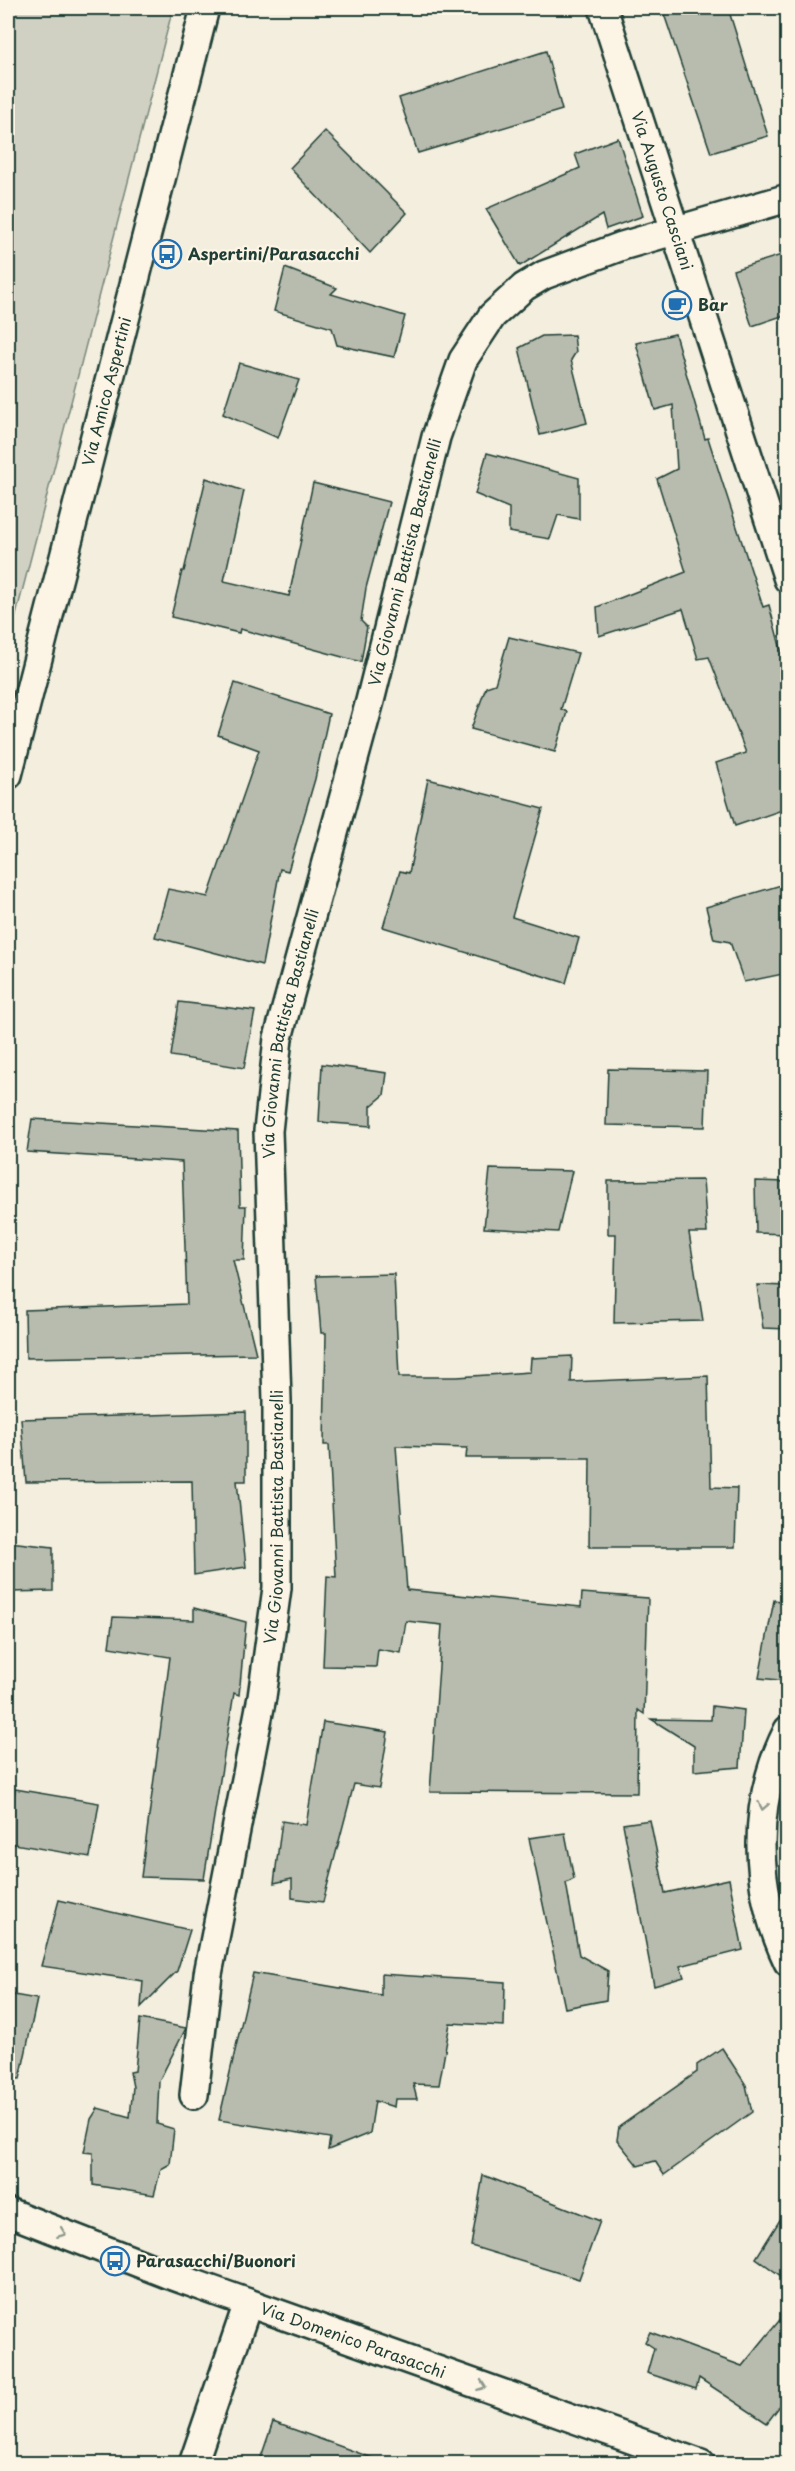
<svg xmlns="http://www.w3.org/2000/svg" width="795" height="2471" font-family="'Playpen Sans',sans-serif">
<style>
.green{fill:#d0d1c2;stroke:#78877b;stroke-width:1.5}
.building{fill:#b8bcae;stroke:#1f3d34;stroke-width:1.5}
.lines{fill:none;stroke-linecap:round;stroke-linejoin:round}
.street-casing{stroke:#1f3d34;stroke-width:32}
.street{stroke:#fcf5e5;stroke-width:27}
.oneway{stroke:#8e998c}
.labels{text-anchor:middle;stroke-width:4.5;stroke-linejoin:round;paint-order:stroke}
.street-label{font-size:16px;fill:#1f3d34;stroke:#fcf5e5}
.poi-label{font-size:16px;font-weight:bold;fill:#1f3d34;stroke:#fcf5e5;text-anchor:start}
</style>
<rect width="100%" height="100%" fill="#f3eede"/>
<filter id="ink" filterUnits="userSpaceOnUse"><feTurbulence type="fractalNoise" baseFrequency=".0167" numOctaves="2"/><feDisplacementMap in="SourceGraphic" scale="12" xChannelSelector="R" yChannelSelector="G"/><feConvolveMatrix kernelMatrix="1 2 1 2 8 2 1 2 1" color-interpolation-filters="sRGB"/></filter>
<g filter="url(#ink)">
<polygon class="green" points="8,8 173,8 8,646"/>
<g class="building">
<polygon points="685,8 728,8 768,136 711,153 664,14"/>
<polygon points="546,51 562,110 418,153 399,98"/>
<polygon points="325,131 407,213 370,253 290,168"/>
<polygon points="618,138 643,216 606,229 602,215 520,266 486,209 580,168 575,154"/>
<polygon points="788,253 788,314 752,326 733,270"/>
<polygon points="285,268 337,288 331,294 405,316 394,357 337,345 332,328 274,311"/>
<polygon points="675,334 705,439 708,438 763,607 769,605 788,676 788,808 735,826 716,763 746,753 709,657 698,659 683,609 599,636 597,607 686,572 657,479 677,469 673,405 655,410 636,343"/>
<polygon points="574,335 576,352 571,360 587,423 540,435 519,348 542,336"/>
<polygon points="239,363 299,380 278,438 223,414"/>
<polygon points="487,453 579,478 579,519 558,515 550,539 509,532 509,508 475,494"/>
<polygon points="206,478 244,491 224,581 289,596 313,483 389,502 366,588 361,621 367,627 361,662 240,629 239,633 171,617 182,571 184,571"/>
<polygon points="509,637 578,653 561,709 567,712 555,752 471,729 486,687 495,684"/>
<polygon points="235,683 329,714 315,779 288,871 280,869 262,965 155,937 168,889 208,897 259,750 218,735"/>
<polygon points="428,779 543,809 512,917 579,938 566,983 383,927 400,871 409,873"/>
<polygon points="788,883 788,973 744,982 730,942 714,939 706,907"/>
<polygon points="179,1002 255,1011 244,1068 171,1056"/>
<polygon points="322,1064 387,1073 384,1095 371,1106 371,1126 319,1122"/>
<polygon points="608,1069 707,1071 705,1127 606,1125"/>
<polygon points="32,1119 238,1131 240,1206 246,1206 244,1260 233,1260 256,1354 26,1358 25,1310 187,1304 182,1162 27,1152"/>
<polygon points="490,1169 572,1171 558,1232 484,1228"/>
<polygon points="703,1180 707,1233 689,1233 703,1321 614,1323 616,1234 608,1234 608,1181"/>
<polygon points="755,1181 788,1182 788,1234 756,1233"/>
<polygon points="394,1274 399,1377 457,1377 530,1372 531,1358 572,1356 571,1382 708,1376 711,1487 737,1488 735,1547 589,1547 590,1458 466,1458 467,1448 396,1446 407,1590 581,1607 582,1593 648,1598 644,1714 638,1710 637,1793 430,1792 442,1625 406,1621 401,1653 378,1649 376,1667 323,1666 327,1576 336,1577 329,1445 324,1445 326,1333 321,1333 316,1276"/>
<polygon points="757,1285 788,1286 788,1329 763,1328"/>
<polygon points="246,1412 246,1481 237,1481 246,1567 194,1575 192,1481 26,1482 21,1419"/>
<polygon points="9,1542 53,1547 53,1591 9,1592"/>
<polygon points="774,1600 788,1602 788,1681 759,1678"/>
<polygon points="194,1608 246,1622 239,1695 234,1693 204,1879 141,1877 170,1657 109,1647 113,1617 194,1620"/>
<polygon points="712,1706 744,1710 740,1767 694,1771 694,1746 651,1719 711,1720"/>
<polygon points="323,1722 388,1732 379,1788 354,1784 323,1902 292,1898 292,1879 274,1883 282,1821 306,1825"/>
<polygon points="15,1789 99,1803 90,1857 8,1843"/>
<polygon points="650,1820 665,1893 729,1879 743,1950 680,1966 684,1977 654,1986 623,1824"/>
<polygon points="565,1833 574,1879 566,1883 579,1955 608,1971 606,2000 565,2008 529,1838"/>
<polygon points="59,1900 190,1930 177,1971 141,2007 143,1981 41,1966"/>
<polygon points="253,1973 381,1995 381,1974 505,1982 504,2026 450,2023 439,2085 413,2084 417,2099 395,2099 394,2107 375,2101 370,2133 328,2150 330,2138 219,2120"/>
<polygon points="8,1994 37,1999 20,2079 8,2078"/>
<polygon points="140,2019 186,2028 159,2081 157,2124 174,2129 170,2164 161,2169 154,2195 93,2185 93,2153 84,2152 91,2119 98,2108 130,2117 133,2087 130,2072 135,2071"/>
<polygon points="722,2048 746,2085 752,2112 664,2175 655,2161 638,2166 617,2140 619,2127 697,2072 697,2065"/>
<polygon points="483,2175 600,2221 579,2279 471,2246"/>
<polygon points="788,2207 788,2281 756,2258"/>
<polygon points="788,2310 788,2395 767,2423 699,2378 696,2389 647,2373 654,2348 645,2342 650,2332 742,2366"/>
<polygon points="273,2422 378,2460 378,2463 259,2463"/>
</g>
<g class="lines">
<g class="street-casing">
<g id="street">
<path id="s1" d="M603,8l185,571"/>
<path id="s2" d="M8,775l197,-767"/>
<path d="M788,1730c-37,72 -35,159 0,232"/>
<path id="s3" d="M194,2095l14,-121 54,-277 15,-109v-188l-9,-269 10,-93 92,-337 66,-264 27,-77 29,-44 32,-29 20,-12 78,-29 166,-48"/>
<path id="s4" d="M8,2212l159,62 534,190"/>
<polyline points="193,2464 248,2303"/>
</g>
</g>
<use href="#street" class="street"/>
</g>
<defs><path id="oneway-chevron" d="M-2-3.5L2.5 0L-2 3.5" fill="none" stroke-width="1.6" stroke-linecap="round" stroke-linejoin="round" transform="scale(1.5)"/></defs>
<g class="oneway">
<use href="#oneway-chevron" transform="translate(763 1806) rotate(101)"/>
<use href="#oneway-chevron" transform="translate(62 2233) rotate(21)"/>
<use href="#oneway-chevron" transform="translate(482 2386) rotate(20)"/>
</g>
</g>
<defs>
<g id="bus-ring" transform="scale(1.5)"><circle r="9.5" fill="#fcf5e5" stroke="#1f6fb2" stroke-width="1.5"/><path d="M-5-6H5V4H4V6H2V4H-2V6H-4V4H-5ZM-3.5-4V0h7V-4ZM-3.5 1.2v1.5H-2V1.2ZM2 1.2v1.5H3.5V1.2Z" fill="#1f6fb2"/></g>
<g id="cafe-ring" transform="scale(1.5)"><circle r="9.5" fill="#fcf5e5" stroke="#1f6fb2" stroke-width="1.5"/><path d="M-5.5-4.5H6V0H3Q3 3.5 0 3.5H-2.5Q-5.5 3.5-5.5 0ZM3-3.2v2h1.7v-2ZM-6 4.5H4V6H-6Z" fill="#1f6fb2"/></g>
</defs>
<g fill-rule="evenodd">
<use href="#bus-ring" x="167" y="254"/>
<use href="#cafe-ring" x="677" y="305"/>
<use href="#bus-ring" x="115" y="2261"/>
</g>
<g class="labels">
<g class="street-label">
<text dy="6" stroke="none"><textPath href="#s1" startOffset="192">Via Augusto Casciani</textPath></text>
<text dy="6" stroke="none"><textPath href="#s2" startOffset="396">Via Amico Aspertini</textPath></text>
<text dy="6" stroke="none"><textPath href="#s3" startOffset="1557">Via Giovanni Battista Bastianelli</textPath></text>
<text dy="6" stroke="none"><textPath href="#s3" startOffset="1071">Via Giovanni Battista Bastianelli</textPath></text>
<text dy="6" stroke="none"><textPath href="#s3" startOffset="585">Via Giovanni Battista Bastianelli</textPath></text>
<text dy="6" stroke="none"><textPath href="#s4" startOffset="368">Via Domenico Parasacchi</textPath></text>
</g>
<g class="poi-label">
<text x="188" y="260">Aspertini/Parasacchi</text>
<text x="698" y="311">Bar</text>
<text x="136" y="2267">Parasacchi/Buonori</text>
</g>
</g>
<rect width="795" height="2471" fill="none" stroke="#fcf5e5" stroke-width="30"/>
<rect x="15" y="15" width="765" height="2441" fill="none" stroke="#1f3d34" stroke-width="2" filter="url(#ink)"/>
</svg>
